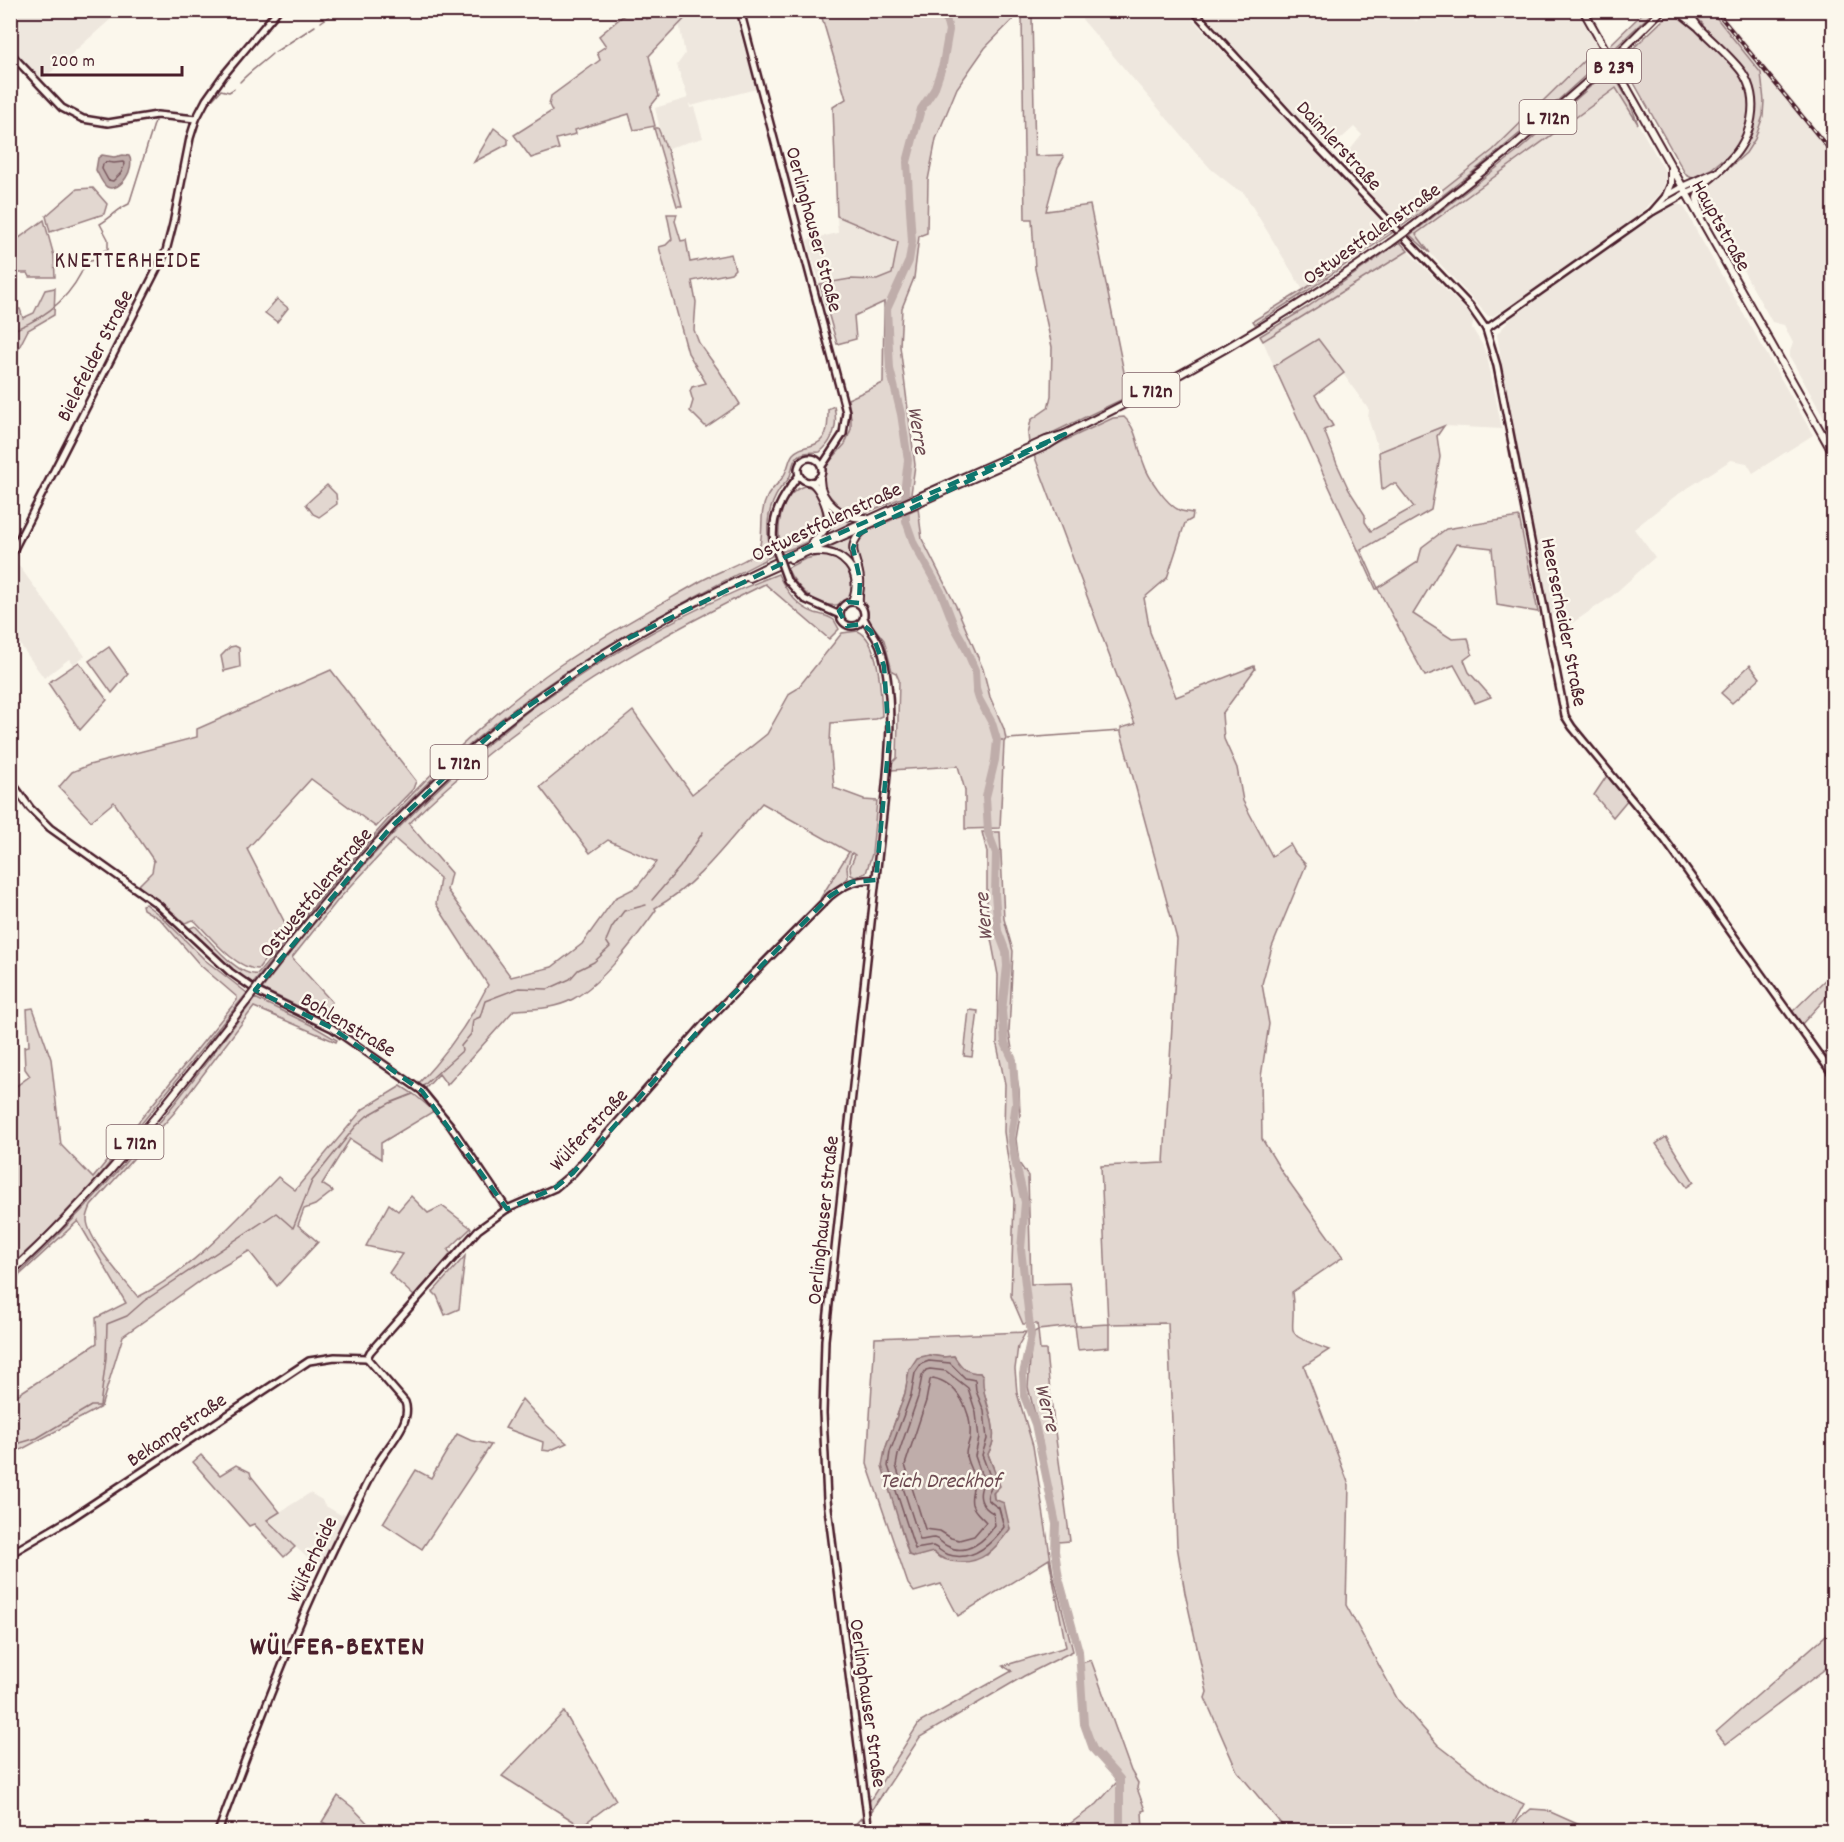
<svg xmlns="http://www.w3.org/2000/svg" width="1844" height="1842" font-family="Dekko,sans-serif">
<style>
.built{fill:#eee7de}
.green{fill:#e2d7d0;stroke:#967b7e;stroke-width:1.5;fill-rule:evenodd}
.water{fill:#bfadaa;stroke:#907477;stroke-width:1.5}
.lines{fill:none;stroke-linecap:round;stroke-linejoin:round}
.shore{stroke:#79585e;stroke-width:1.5}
.stream{stroke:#907477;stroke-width:1.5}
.river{stroke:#bfadaa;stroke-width:8}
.secondary-casing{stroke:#4a1f2b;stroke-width:10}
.primary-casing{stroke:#4a1f2b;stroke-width:10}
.secondary{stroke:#fbf7ec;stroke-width:5}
.primary{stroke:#fbf7ec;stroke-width:6}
.rail-casing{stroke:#4a1f2b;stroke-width:4}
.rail{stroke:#fbf7ec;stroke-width:1.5;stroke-dasharray:4.5;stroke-linecap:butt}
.secondary-bridge-casing{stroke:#4a1f2b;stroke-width:10;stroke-linecap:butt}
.primary-bridge-casing{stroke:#4a1f2b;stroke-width:10;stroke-linecap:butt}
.secondary-bridge{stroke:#fbf7ec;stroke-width:5}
.primary-bridge{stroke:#fbf7ec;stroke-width:6}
.marked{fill:none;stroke:#0f766e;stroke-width:4.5;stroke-dasharray:12 8;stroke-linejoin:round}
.labels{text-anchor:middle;stroke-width:5;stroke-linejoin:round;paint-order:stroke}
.shield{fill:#fbf7ec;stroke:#7f6065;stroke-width:1.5}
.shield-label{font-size:20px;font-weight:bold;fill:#4a1f2b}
.street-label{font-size:21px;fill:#4a1f2b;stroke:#fbf7ec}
.water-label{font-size:22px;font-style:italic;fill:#6d4a51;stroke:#fbf7ec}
.quarter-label{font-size:24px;letter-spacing:1.5px;fill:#4a1f2b;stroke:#fbf7ec}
.district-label{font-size:27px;font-weight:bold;letter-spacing:1.5px;fill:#4a1f2b;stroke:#fbf7ec}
</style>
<rect width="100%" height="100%" fill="#fbf7ec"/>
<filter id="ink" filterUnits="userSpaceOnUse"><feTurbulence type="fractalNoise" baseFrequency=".0167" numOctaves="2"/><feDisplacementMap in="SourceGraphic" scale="12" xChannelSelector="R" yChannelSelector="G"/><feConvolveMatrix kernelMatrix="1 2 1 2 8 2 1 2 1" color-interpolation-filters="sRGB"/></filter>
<g filter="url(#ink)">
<g class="built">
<polygon points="1406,10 1416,21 1422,16 1417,11 1577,11 1598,47 1493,150 1399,224 1344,166 1346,155 1362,135 1354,127 1333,146 1323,144 1201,11"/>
<polygon points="10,11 11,10 120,11 41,81 11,48"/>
<polygon points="692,11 734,11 756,89 691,106 689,103 690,108 694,107 703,138 668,148 663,142 655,108 688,98 677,65 685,54 679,23"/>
<polygon points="1075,11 1185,11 1390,231 1303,290 1244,193 1235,188 1211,169 1194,150"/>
<polygon points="1711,11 1720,11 1833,150 1833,434 1790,357 1790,351 1793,343 1784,325 1772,322 1709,210 1706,197 1710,185 1746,153 1761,73"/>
<polygon points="1617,87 1666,173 1663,190 1635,219 1517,301 1493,316 1488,316 1430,253 1416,234"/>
<polygon points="1677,204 1684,206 1697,232 1813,435 1753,473 1747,463 1731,460 1674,497 1634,529 1655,557 1612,596 1568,626 1565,620 1563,620 1560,612 1548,615 1509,411 1497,334 1516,313 1528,307 1529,303 1649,219"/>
<polygon points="837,216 898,242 893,274 877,280 850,279 820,284 807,240 838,233"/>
<polygon points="1408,251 1474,319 1472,328 1482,344 1487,356 1502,429 1444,426 1379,452 1368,418 1369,410 1318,339 1274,366 1263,341"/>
<polygon points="14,559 85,656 73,664 69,659 44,678 11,632 11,566"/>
<polygon points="310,1493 322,1500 324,1505 341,1515 343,1513 346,1515 318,1568 267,1520"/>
</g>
<g class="green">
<polygon points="630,10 643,11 646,19 677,11 692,11 649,56 659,96 650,107 655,126 634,130 629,114 575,130 576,134 556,139 559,149 531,158 514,135 552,111 549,105 551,96 600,60 597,52 606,46 599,36"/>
<polygon points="820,11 1021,11 985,48 957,88 936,139 928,180 927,233 919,236 914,278 902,308 900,346 915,465 911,494 863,514 852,514 840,507 828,494 823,483 825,467 845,444 851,429 851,418 848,399 883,383 884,302 854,316 856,339 837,344 820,284 850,279 877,280 892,274 898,242 837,216 833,107 846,99"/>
<polygon points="1645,11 1654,11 1614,49 1611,44"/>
<polygon points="1690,11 1711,11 1761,73 1764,101 1763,116 1755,139 1746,153 1729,168 1721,161 1711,169 1692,178 1686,175 1621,60 1665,18 1679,16 1696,31 1703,24"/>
<polygon points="1032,16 1035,156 1062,155 1064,157 1058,167 1046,211 1090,205 1127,387 1130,387 1129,394 1125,398 1029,444 1028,434 1031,420 1048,408 1051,396 1052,347 1035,269 1032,219 1025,219 1022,17"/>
<path d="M1598,47l6,11c-64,61 -131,116 -203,169l-2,-3 94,-74z"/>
<polygon points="1610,69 1630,103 1638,124 1616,88 1416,234 1430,253 1410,235 1517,152"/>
<polygon points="494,128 508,139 508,144 474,162"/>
<polygon points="654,128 658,128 668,152 682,206 677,206"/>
<polygon points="93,188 107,204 104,214 50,232 46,216 77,189"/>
<polygon points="667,214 677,214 675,221 681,241 686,240 690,262 731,254 735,269 731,273 692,281 696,302 694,330 699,343 720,372 740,404 706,427 690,411 693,401 690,391 692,387 706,383 688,353 659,247 666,245 672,239"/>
<polygon points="44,220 54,256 55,277 30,277 28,273 14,273 11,271 11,244"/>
<polygon points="1390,231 1392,233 1304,293 1255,324 1253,321 1303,290"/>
<polygon points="1400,242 1408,251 1263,341 1260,336 1306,308"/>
<polygon points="55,288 54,315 28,330 11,363 11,309 20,309 23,318 34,313 45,290"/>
<polygon points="277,299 288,308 277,322 265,313"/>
<polygon points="1318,339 1344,373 1315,395 1333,426 1324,430 1337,464 1349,490 1365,515 1365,522 1371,531 1414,507 1396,484 1391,484 1382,490 1379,452 1444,426 1437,436 1440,457 1431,510 1361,550 1378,588 1418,562 1422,547 1446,529 1519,517 1538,612 1497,605 1492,548 1456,544 1413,614 1452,639 1468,638 1472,654 1464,660 1469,672 1491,697 1475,703 1454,665 1425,676 1378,589 1376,589 1274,366"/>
<path d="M834,406c4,18 0,34 -14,46 -8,1 -16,-1 -23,5 -6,6 -4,15 -8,21 -2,4 -6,7 -9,11 -14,21 -15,44 -8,67 -85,44 -169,88 -246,144 -107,78 -193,180 -273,284 -21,-15 -49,-34 -63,-56l5,-2c14,13 43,52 63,48 90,-112 183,-226 302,-309 45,-31 94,-57 141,-84 18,-10 40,-17 57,-29 7,-17 0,-37 9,-55 5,-10 16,-16 19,-26 3,-6 3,-12 7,-17 5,-5 11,-7 17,-8 19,-5 18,-20 18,-37z"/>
<path d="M1124,417c14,13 13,30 20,47 4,13 22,40 35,46 4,2 9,2 14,3l-1,6 -7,4 -18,55 -23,20 6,34 26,65 78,-31 1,3 -33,45 2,25 13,29 6,33 29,55 18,-12 5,9 11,12 -34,82 -10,37 7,40 -8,53 1,62 20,33 61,85 -51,35c6,45 -15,39 37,58l-25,16 45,119 -3,120 52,95 40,45 61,47 25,12 -15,27h-222l-50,-60 -32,-73 2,-6 -22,-99 -8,-47 -9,-223 -59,1v23l-31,3 -3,-24 -37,4 2,20h6c5,64 16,128 24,191l-12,1 -17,-104 -13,-51 3,-41 3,-14 4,-2 -1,-6h-14l-12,-28 3,-95 -10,-69 1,-48 -8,-39 1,-70 -11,-57v-66l-5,-20h18l4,87 9,32 -4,81 10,57 1,26 -4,24 3,24 9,13 3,108 39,-1 6,43 32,-2 -7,-158 63,-3 13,-224 -56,-206v-5l14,-4 -101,-269 79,-37z"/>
<polygon points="327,485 336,494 337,504 319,517 313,514 306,504"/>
<path d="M804,486c18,0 25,39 12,50 -9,8 -24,12 -34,16 -7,-21 -3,-57 22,-66z"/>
<polygon points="828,504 836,514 851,523 827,535 831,518"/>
<polygon points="918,508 922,539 957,608 983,669 990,697 1004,729 1006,739 1004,742 1000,828 965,829 965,790 958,766 891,770 892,763 897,758 899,680 896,673 892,671 884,640 868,620 867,610 861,599 863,576 856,549 859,538 865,532"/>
<polygon points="852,536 850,554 853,567 844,556 829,547"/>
<path d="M822,555c17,2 28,13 30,30 1,4 1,9 -3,13 -22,21 -53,-9 -62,-30l18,-9z"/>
<path d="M778,574c8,17 19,33 37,39 7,2 13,3 19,7l5,9 -10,10 -64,-55c-98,48 -184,97 -270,164 -30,24 -60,48 -86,76l42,49 -4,17 64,87 41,-10 30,-23 33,-46 22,-11 20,-25 -49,-22 -18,13 -50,-66 93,-76 59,83 75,-60 23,-41 7,-4 45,-56 16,-2c22,10 23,63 24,85l-7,3 -44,4 -1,20 4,45 30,11v1l13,1 -5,53 -6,19 -11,4 -4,-2 -1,-8 5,-12 -3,-2 -5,14 1,11 -28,21 29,-47 -87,-49c-33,37 -63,81 -107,105l1,2c-20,28 -52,72 -83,89 -18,10 -39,10 -59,11l-67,75 -8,-11 -14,15 -6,-6c29,-31 50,-60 69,-98l-52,-81 4,-26 -45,-39 -57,61 -46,58 40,44 -13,14 -57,-27c69,-90 144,-177 231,-249 14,-11 28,-24 42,-34 76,-54 157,-99 243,-132z"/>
<polygon points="235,646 239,648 240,667 224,671 221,656 230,647"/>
<polygon points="109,647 128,674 112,693 89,661"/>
<polygon points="79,662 107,700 80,730 48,683"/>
<polygon points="1750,665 1760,678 1732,703 1721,693"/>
<path d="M331,670l85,111 -3,8 -37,38 -65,-48 -64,70 41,80 -30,40c-23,0 -47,-32 -62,-47l-3,-2 -8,3 -19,-17 -28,-20 14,-14 2,-11 -40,-59 -23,19 -32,-34 13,-15 17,-7 108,-28v-8z"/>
<polygon points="1608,774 1629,798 1613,817 1594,795"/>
<polygon points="145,904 162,917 205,960 247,993 95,1181 45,1234 11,1266 11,1247 13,1244 10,1242 11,1090 30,1076 25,1069 24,1047 29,1046 27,1009 33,1008 51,1059 61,1145 93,1178 237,1000 237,997 200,965 161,920 143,909 142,905"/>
<polygon points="1833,972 1833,990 1800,1026 1791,1013"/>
<path d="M255,998l56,27 26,15 -1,2 -82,-35 -80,106 -83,93c-2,5 -4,9 -4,14 1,20 38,61 51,77 55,-28 97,-76 140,-120l17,13 68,-81 38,-23 14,9 19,16 -53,32v16l-31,-20 -28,45 11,7 -18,14 -11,4 -6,16 20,17 -41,44 -28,-35 -39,23 -87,62 -22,71 -90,48v-56l86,-56 -1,-25 30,-15 -48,-82 -67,62v-2c51,-48 99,-99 144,-153 34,-42 67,-86 100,-130z"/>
<polygon points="969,1010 978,1011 972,1057 964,1056"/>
<polygon points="1666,1137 1694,1182 1687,1187 1656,1144"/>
<polygon points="411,1196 428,1213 442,1206 471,1228 448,1250 451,1254 414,1296 389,1273 402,1254 366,1246 389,1204 398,1211"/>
<polygon points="465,1256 459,1309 445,1315 437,1296 433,1292"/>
<path d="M1026,1332l-8,14 -3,23 2,24 16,53 20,128 20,77 -49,25 -104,61 -51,78v-13l50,-79 93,-52 -9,-5 63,-19 -17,-88 -91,57 -17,-32 -27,8 -6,-8 -41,-120 8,-126zM929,1355l14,2 11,-1c7,11 12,17 26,17 2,22 16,46 13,67 0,4 -3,10 -5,14l5,13 1,32 16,29 -23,27 -47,3 -7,-6 -24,3 -9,-29 -15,-76 20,-57 4,-23z"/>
<polygon points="522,1399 544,1423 567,1443 549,1451 542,1450 543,1442 505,1428"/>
<polygon points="457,1434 470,1440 491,1445 422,1549 383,1523 416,1470 431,1478"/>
<polygon points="201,1455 220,1475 236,1465 250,1472 251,1476 280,1512 267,1520 295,1547 284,1557 254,1524 249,1526 193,1462"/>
<polygon points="1833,1629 1833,1663 1726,1744 1716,1732"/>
<path d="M1091,1660l40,111 7,12 -1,5 8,22 -3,1 1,20h-83l37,-27 20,-22c-5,-10 -13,-17 -19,-27 -15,-27 -19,-60 -20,-91z"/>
<polygon points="564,1712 616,1800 581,1826 502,1776"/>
<polygon points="338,1796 352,1807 375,1831 332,1831 334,1828 322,1822"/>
<polygon points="1531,1809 1546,1810 1593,1831 1511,1831 1518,1820"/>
</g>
<g class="water">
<path d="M102,155l12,2 9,-2 6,1c7,11 -8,37 -22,31 -5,-3 -8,-12 -11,-17l2,-12z"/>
<path d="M929,1355l14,2 11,-1c7,12 12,17 26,17l3,4c-2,22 13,41 10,63 0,4 -3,10 -5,14l12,32 -7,7 1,6 10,4 6,26c-6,8 -14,19 -23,25 -16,12 -41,10 -54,-2l-18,5 -6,-2 -27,-89 3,-16 20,-57 4,-23 8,-12z"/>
</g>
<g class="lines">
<g class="shore">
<polygon points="106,162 114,163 123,162 125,164 121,173 113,181 108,180 102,169 103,164"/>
<path d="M929,1361l21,2 15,15 10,2 1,11 8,20 3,28 -5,16 11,29c-9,14 -7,16 6,24l5,19c-14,19 -33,36 -58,27 -5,-2 -8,-6 -13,-8l-18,3 -27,-83 2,-14 21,-57 4,-22 6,-9z"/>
<path d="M930,1369l16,2 22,17 8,25 3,25 -4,18 9,26c-7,13 -4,24 9,31l2,12c-9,15 -29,32 -48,21 -5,-2 -7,-7 -13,-8 -5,0 -9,2 -14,2l-24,-74 2,-11 20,-58 4,-21 4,-6z"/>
<path d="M933,1378c25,5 39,34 37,58 0,6 -4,11 -4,18 0,9 8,18 8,27 0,8 -4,14 -2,23 2,8 9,12 14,18l-12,14 -15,4 -8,-2 -11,-7 -15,-2 -20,-64 21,-64 4,-21z"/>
</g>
<g class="stream">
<polyline points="321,22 338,10"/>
<polyline points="275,52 315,26"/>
<path d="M240,82c10,-11 21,-18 32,-28"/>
<polyline points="213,99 221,90 229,92 234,89"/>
<path d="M16,329c33,-13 57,-34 70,-67l9,-2 4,-7 9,-4v-10l-8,-15c11,-6 17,-15 29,-20l26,-83"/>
<polyline points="1008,739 1120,731"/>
<polyline points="997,740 1003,740"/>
<polyline points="652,900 680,867 703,832"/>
<polyline points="423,1086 462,1051 461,1046 471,1034 473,1020 480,1017 485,1001 519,988 548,989 570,979 578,970 594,962 610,947 606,941 612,927 624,911 646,905"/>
<polyline points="10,1449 20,1443 37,1438 91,1406 100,1406 106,1358 107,1324 127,1316 144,1301 276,1213 293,1228 312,1181 356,1126 367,1116 390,1103 413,1094"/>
<polyline points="868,1813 872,1810 882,1793"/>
<polyline points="848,1832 864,1815"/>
</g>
<polyline class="river" points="944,10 949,30 943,64 934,90 921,109 907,162 912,242 909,261 887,309 890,369 901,414 908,460 905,485 906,521 914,544 941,592 955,628 963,642 975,670 976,689 979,699 992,723 997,740 995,760 986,797 988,832 996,853 995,894 998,931 1006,952 1007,966 1002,1011 1005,1043 1013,1060 1016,1103 1011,1137 1016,1165 1025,1202 1021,1249 1031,1336 1023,1374 1024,1396 1035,1424 1056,1524 1055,1551 1059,1578 1079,1651 1084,1724 1093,1749 1120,1779 1120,1832"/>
<g class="secondary-casing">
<g id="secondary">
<polyline points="740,10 846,412 843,434 822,466"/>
<polyline points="1193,10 1318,147 1470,306 1486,329 1497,366 1565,716 1572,727 1665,840 1834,1076"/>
<polyline points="10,53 62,108 83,119 108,123 157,115 196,119"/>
<polyline points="1653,211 1666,196 1682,187"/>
<polyline points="1486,329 1652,212 1686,193"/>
<circle cx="810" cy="470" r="12"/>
<path d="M774,544c-4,-28 8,-47 25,-69"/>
<polyline points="10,557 166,251 173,224 190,138 196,119 206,100 223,76 278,10"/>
<polyline points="787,580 804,599 840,615"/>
<circle cx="852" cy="614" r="12"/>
<path d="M864,618c4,10 12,18 16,28 18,54 7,130 1,186l-56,508 -2,73 4,87 42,332"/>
<polyline points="10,780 30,808 50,828 157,904 230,972 260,993 332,1028 422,1091 450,1125 507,1209"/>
<path d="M367,1358l3,-6 108,-122 29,-21 48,-21 18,-15 132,-150 125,-127c14,-11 28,-18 46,-16"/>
<polyline points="10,1554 70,1519 309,1361 335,1357 367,1358"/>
<path d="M218,1832c43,-115 85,-228 143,-337 5,-11 11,-22 17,-32 9,-16 35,-41 27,-61l-38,-44"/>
</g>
</g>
<g class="primary-casing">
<g id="primary">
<polyline points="1583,10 1834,455"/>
<polyline points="1677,10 1697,26"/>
<polyline points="1621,51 1662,10"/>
<polyline points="1682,187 1714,173"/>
<polyline points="1701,187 1697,198 1701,214"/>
<path d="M1686,193c17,-6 31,-19 43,-32 23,-23 32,-61 13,-89 -12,-16 -28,-29 -42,-43 -5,-6 -9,-13 -14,-19"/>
<polyline points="1666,196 1671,184 1671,168"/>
<polyline points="1412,227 1513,147 1601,70"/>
<path d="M820,477c-1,25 23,42 46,41"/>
<path d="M811,482c6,4 8,9 11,15 10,22 9,30 -10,45"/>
<path d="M813,552c30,-3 51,20 39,49"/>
<path d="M791,559l257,-114 17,-11c113,-55 222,-118 325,-191"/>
<polyline points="750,578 777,566"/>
<path d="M859,603c-1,-8 2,-16 1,-24 -2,-22 -17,-32 5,-50"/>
<path d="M262,981c72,-92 147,-182 239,-255 96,-78 207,-133 319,-184 75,-35 151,-68 226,-102l19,-6"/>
<path d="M10,1273c90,-81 163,-177 237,-272"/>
</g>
</g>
<use href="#secondary" class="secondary"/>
<use href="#primary" class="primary"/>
<g class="rail-casing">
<polyline id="rail" points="1715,10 1834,155"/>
</g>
<use href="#rail" class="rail"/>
<g class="secondary-bridge-casing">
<polyline id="secondary-bridge" points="774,544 787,580"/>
</g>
<g class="primary-bridge-casing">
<g id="primary-bridge">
<polyline points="1601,70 1621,51"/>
<polyline points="1390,243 1412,227"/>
<polyline points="247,1001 262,981"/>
</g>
</g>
<use href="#secondary-bridge" class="secondary-bridge"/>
<use href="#primary-bridge" class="primary-bridge"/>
</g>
</g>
<path class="marked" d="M1065,434l-206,100 -6,14 7,32 -1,23 -11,-1 -9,9 8,15 15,-2 9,7 13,35 5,75 -13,139 -24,2 -22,14 -125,127 -132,150 -18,15 -48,21 -85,-118 -90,-63 -77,-38 136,-163 111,-103 127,-86 152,-74 -2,-4z"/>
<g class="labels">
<g class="shield">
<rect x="1587" y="49" width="54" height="34" rx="4.5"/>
<rect x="1519.5" y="100" width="57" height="34" rx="4.5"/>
<rect x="1122.5" y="373" width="57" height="34" rx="4.5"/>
<rect x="430.5" y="745" width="57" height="34" rx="4.5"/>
<rect x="106.5" y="1125" width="57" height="34" rx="4.5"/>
</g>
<g class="shield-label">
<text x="1614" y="73">B 239</text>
<text x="1548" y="124">L 712n</text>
<text x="1151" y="397">L 712n</text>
<text x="459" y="769">L 712n</text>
<text x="135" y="1149">L 712n</text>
</g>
<g class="street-label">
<text transform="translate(1340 145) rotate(47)" y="7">Daimlerstraße</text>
<text transform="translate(1722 225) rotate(61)" y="7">Hauptstraße</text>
<text transform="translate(815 229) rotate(75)" y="7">Oerlinghauser Straße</text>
<text transform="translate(1371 233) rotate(-35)" y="7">Ostwestfalenstraße</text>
<text transform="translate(94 355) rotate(-63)" y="7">Bielefelder Straße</text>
<text transform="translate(826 521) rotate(-25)" y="7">Ostwestfalenstraße</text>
<text transform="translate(1565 622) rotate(79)" y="7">Heerserheider Straße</text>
<text transform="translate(315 892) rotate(-50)" y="7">Ostwestfalenstraße</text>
<text transform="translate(349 1024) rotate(31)" y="7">Bohlenstraße</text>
<text transform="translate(588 1129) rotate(-47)" y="7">Wülferstraße</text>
<text transform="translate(822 1220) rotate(-84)" y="7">Oerlinghauser Straße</text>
<text transform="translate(176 1429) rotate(-34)" y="7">Bekampstraße</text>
<text transform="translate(311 1559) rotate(-65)" y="7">Wülferheide</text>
<text transform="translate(869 1703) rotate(82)" y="7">Oerlinghauser Straße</text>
</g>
<g class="water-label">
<text transform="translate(920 430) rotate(81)" y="8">Werre</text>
<text transform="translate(982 917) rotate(-95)" y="8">Werre</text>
<text transform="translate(1049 1407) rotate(76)" y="8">Werre</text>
<text x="940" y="1487">Teich Dreckhof</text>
</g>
<g class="quarter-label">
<text x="128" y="267">KNETTERHEIDE</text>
</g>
<g class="district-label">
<text x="338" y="1654">WÜLFER-BEXTEN</text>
</g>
</g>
<rect width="1844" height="1842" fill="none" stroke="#fbf7ec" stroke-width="36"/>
<rect x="18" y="18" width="1808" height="1806" fill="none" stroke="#4a1f2b" stroke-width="2" filter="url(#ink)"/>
<path d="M42 66v9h140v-9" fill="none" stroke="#4a1f2b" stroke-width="3"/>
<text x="51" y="66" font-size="18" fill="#4a1f2b" stroke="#fbf7ec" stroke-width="4.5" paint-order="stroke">200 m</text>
</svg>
